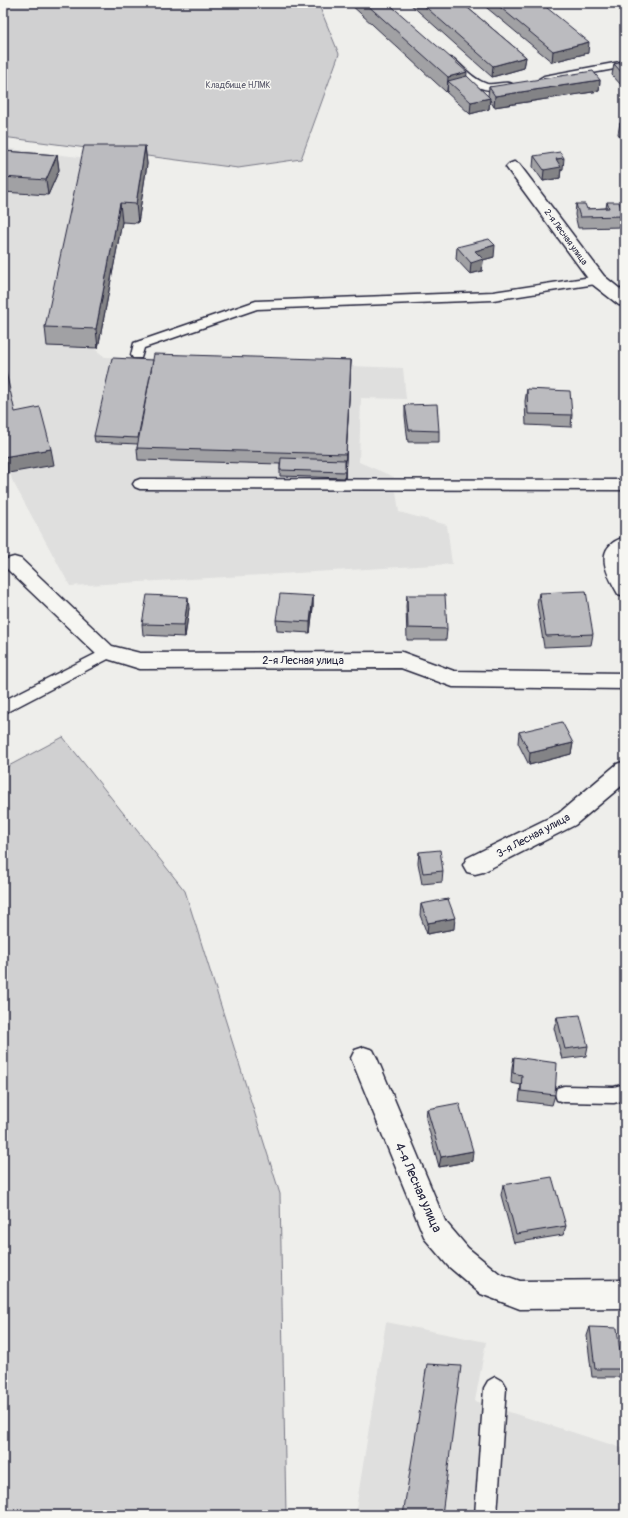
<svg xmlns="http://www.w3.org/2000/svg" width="628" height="1518" font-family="Pangolin,sans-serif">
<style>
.built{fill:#dfdfde}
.green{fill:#d0d0d1;stroke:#797986}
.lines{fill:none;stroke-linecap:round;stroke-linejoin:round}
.lane-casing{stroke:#22223b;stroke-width:3}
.street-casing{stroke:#22223b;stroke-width:3}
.lane{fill:#f6f6f2;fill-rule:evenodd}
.street{fill:#f6f6f2;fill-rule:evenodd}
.wall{fill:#a1a1a4;stroke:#22223b}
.shaded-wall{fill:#838386;stroke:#22223b}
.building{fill:#bbbbbf;stroke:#22223b}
.labels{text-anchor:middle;stroke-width:3;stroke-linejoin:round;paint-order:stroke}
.far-park-label{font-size:9px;fill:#565668;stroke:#f6f6f2}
.far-street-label{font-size:9px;fill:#22223b;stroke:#f6f6f2}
.street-label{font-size:11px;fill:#22223b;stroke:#f6f6f2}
.near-street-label{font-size:13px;fill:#22223b;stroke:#f6f6f2}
</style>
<rect width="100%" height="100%" fill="#eeeeeb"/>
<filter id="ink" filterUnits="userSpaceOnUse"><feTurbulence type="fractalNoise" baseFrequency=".025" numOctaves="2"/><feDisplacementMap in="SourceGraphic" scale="8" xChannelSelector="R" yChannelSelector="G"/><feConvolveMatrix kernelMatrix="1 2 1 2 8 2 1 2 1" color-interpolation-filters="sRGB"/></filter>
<g filter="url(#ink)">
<g class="built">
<polygon points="3,148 113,161 87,343 105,357 403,368 406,399 361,398 359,462 394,477 399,512 447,525 452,564 70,586 12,480 3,450"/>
<polygon points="386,1322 486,1342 475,1401 625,1449 625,1515 355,1515"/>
</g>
<g class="green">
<polygon points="3,3 318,3 339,54 301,159 238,168 3,137"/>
<polygon points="63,737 185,891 280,1194 286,1515 3,1515 3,769"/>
</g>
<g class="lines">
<g class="lane-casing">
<g id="lane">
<path d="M450,58l4,1c9,8 20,21 33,25 8,2 22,-5 27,2l-1,2c-32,8 -45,-5 -67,-25l-1,-2 1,-2z"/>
<polygon points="625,61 625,67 544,82 539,79 544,76"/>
<polygon points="598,276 602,277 604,280 602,283 493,300 257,309 144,348 141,358 133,358 131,355 134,343 256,301 493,292"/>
<polygon points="140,479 625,480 625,490 140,489 135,487 133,484 135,481"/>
<polygon points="109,647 114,648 117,652 114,656 3,714 3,701"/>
<polygon points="625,1084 625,1100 614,1103 564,1102 557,1100 555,1094 557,1088 564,1086 614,1087"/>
<polygon points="495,1377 502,1381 506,1388 497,1515 475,1515 484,1388 488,1381"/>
</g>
</g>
<g class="street-casing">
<g id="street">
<polygon points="514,162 519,164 604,276 625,293 625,306 619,305 592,284 506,167 509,164"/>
<path d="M625,537v59l-7,-2c-12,-21 -26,-47 7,-57z"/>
<polygon points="14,557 21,559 112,646 140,653 402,652 454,671 625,673 625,689 453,687 401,668 140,669 98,656 7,569 4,564 7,559"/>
<polygon points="625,761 625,783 575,825 483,872 475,874 467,872 463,865 467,858 559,813 617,764"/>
<polygon points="364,1047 373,1050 377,1058 445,1221 468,1248 500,1274 520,1281 625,1280 625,1308 520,1309 481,1294 448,1266 425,1239 351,1058 355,1050"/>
</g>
</g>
<use href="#lane" class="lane"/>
<use href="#street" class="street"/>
</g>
<g class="wall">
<polygon points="349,3 388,3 488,96 489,87 600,80 599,91 494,107 490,100 489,109 470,114"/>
<polygon points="409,3 462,3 526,57 524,68 492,77"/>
<polygon points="481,3 541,3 588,53 552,62"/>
<polygon points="625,62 625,85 622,86 612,75 614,64"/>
<polygon points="625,122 625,143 618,134 620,123"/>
<polygon points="145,146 147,164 138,223 122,222 98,348 47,346 45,327"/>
<polygon points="3,151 57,155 59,170 48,195 3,192"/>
<polygon points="534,156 563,169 561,169 560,178 543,181 533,167"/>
<polygon points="607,202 624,216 622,227 578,228 575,215 576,204 587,209 606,208"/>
<polygon points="457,247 494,257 483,260 482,271 470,274 456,259"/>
<polygon points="153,360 351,360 345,478 280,476 280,464 138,460 137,448 138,444 95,442 94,436"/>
<polygon points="527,389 572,415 571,427 526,425 525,401"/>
<polygon points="405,405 439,431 439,442 408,442 405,416"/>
<polygon points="539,593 593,634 591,645 544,647 537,604"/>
<polygon points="407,595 447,629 446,640 407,640 406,606"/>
<polygon points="313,596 313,607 310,633 277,631 276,620"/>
<polygon points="189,608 185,637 143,635 142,624"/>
<polygon points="519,732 573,743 571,754 529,765 518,743"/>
<polygon points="419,852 443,871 442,882 422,884 418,863"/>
<polygon points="421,904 454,929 427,934 420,915"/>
<polygon points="557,1017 588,1046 586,1056 562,1059 554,1028"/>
<polygon points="514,1057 555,1095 552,1105 519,1101 521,1085 511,1083 512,1067"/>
<polygon points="427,1109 472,1161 439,1167 426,1119"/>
<polygon points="503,1185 566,1226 563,1235 514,1243 501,1195"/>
<polygon points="590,1327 622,1369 619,1377 592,1377 587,1336"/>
</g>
<g class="shaded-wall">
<polygon points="589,42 588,53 552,62 553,51"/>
<polygon points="526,57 524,68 492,77 493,66"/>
<polygon points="467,72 466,87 448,81 447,92 448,77"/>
<polygon points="624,75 625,75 625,85 622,86"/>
<polygon points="600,80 599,91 494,107 495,96"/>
<polygon points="490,98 489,109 470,114 471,102"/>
<polygon points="145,146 147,164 138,223 136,204"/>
<polygon points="57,155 59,170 48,195 46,180"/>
<polygon points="564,158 563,169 561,169 560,178 543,181 544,170 556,159"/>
<polygon points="120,203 122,222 98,348 96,329"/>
<polygon points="495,245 494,257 483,260 482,271 470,274 471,263 475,251"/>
<polygon points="351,360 350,372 345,478 346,454"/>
<polygon points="51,449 54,465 3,474 3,457"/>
<polygon points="313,596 313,607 310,633 310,622"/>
<polygon points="188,597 189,608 185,637 184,625"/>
<polygon points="573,743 571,754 529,765 530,753"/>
<polygon points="455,918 454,929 427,934 428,923"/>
<polygon points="473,1151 472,1161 439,1167 441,1157"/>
</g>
<g class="building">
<polygon points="365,3 388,3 467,72 448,77"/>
<polygon points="421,3 462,3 526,57 493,66"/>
<polygon points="495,3 541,3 589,42 553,51"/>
<polygon points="625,62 625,75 624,75 614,64"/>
<polygon points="593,71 600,80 495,96 489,87"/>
<polygon points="467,76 490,98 471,102 448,81"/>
<polygon points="625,122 625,130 620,123"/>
<polygon points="84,146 145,146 136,204 120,203 96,329 45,327"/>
<polygon points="3,151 57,155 46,180 3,177"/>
<polygon points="560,152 564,158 556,159 561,167 544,170 534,156"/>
<polygon points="607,202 619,202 624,216 580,217 576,204 585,204 587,209 609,208"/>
<polygon points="489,239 495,245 475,251 483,259 471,263 457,247"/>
<polygon points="154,354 351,360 346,454 137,448"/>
<polygon points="112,358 153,360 138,438 94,436"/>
<polygon points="3,359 15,412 40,407 51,449 3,457"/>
<polygon points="527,389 570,391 572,415 528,414"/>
<polygon points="437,404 439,431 409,430 405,405"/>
<polygon points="281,458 345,460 345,472 280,470"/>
<polygon points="586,591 593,634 546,636 539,593"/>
<polygon points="280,594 313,596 310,622 276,620"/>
<polygon points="147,595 188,597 184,625 142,624"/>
<polygon points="407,595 445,595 447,629 408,628"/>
<polygon points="562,722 573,743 530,753 519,732"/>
<polygon points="440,850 443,871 423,873 419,852"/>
<polygon points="448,899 455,918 428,923 421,904"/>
<polygon points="580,1015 588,1046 565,1049 557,1017"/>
<polygon points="514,1057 557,1063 555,1095 521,1091 522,1075 513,1073"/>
<polygon points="459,1103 473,1151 441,1157 427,1109"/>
<polygon points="552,1177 566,1226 516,1234 503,1185"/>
<polygon points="590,1327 617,1328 622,1369 595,1369"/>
<polygon points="427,1364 461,1366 442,1515 403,1515"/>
</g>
</g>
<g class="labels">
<g class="far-park-label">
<text x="238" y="88">Кладбище НЛМК</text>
</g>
<g class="far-street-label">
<text transform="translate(566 237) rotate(54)" y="3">2-я Лесная улица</text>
</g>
<g class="street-label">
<text x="303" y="664">2-я Лесная улица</text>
<text transform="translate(533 835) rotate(-28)" y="4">3-я Лесная улица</text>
</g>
<g class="near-street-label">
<text transform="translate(419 1187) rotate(66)" y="5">4-я Лесная улица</text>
</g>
</g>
<rect width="628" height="1518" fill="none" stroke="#f6f6f2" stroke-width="16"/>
<rect x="8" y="8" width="612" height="1502" fill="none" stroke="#22223b" stroke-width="1.5" filter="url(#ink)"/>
</svg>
